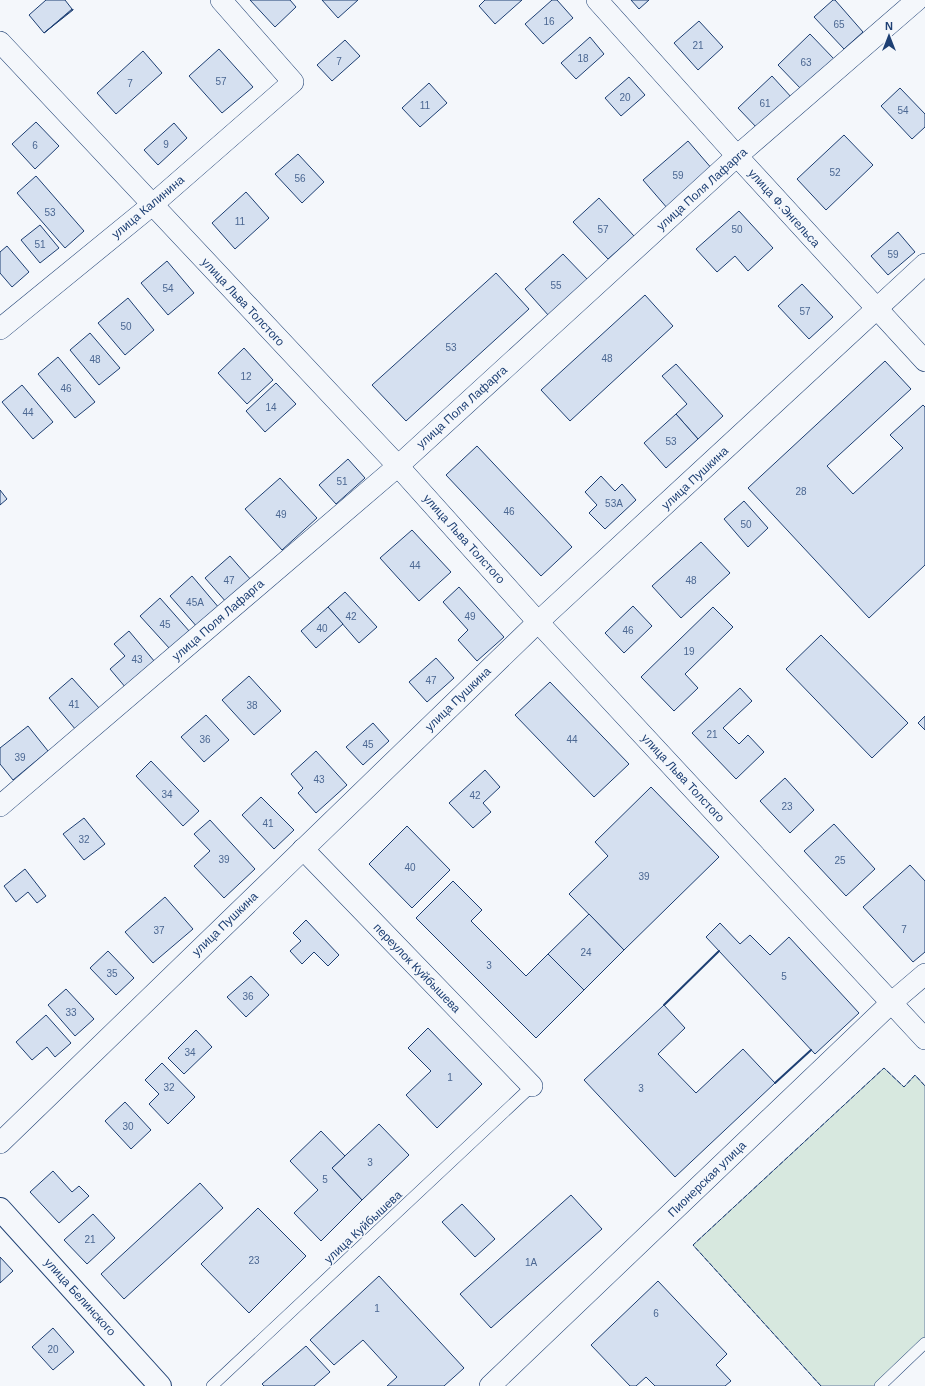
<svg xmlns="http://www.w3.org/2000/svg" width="925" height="1386" font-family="Helvetica,sans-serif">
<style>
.green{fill:#d7e8df;stroke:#687fa3}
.building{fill:#d5e0f0;stroke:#1d3f73}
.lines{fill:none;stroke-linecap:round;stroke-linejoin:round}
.service-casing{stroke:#1d3f73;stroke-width:12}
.minor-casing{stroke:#1d3f73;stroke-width:22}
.tertiary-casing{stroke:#1d3f73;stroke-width:24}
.service{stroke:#f4f7fb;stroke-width:11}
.minor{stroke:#f4f7fb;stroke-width:21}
.tertiary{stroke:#f4f7fb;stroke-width:22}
.fence{stroke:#1d3f73;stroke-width:1;stroke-dasharray:5 2;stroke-linecap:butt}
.wall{stroke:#1d3f73;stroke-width:2}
.labels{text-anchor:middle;stroke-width:3;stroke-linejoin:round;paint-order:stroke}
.number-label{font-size:10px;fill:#4b6792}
.street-label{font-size:12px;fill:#1d3f73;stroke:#f4f7fb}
</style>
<rect width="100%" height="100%" fill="#f4f7fb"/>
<polygon class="green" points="884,1068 904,1087 915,1075 925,1086 925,1343 880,1386 821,1386 693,1245"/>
<g class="building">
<polygon points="46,0 65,0 72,9 44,33 29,15"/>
<polygon points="250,0 290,0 296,7 275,27"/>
<polygon points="322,0 358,0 338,18"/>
<polygon points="485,0 522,0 495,24 479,6"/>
<polygon points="552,0 557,0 573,18 543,44 525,24"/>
<polygon points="631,0 649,0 639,9"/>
<polygon points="833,0 835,0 863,32 844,49 814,17"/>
<polygon points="73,9 73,10 44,33"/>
<polygon points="699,21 723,47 698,70 674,43"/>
<polygon points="810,34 834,59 802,90 778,65"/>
<polygon points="590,37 604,54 576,79 561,63"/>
<polygon points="345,40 360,56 332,81 317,65"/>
<polygon points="219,49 253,87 222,113 189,76"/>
<polygon points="143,51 162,73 116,114 97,93"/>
<polygon points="772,76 792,98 758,129 738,108"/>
<polygon points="629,77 645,95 621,116 605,98"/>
<polygon points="429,83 447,103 420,127 402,108"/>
<polygon points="900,88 925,114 925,127 912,139 881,106"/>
<polygon points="36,122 59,146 35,169 12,144"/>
<polygon points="174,123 187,138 158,165 144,150"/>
<polygon points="844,135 873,165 826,210 797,179"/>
<polygon points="688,141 713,170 668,209 643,180"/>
<polygon points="298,154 324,182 302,203 275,174"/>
<polygon points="36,176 84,231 65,248 17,193"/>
<polygon points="246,192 269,218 235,249 212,223"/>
<polygon points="599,198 634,236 608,259 573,222"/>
<polygon points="739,211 773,248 748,271 735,256 717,272 696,249"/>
<polygon points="40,225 59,248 40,263 21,240"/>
<polygon points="898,232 915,252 888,275 871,256"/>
<polygon points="7,246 29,272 12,287 0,273 0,252"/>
<polygon points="563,254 588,280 549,316 525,289"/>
<polygon points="167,261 194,293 168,315 141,283"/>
<polygon points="496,273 529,309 406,421 372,385"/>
<polygon points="802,284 833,317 809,339 778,306"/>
<polygon points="645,295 673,326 570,421 541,390"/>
<polygon points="128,298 154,330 125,355 98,323"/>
<polygon points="90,333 120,368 99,385 70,350"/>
<polygon points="244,348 273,380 247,404 218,373"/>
<polygon points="58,357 95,402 75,418 38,374"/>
<polygon points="885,361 911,389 827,466 853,494 903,448 890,435 923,405 925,407 925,565 869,618 748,488"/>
<polygon points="676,364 723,416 698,439 676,414 687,404 662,376"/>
<polygon points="276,383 296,404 265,432 246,411"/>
<polygon points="22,385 53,422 33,439 2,402"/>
<polygon points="676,414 698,439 666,468 644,443"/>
<polygon points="477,446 572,547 541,576 446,475"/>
<polygon points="348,459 365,478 336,504 319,485"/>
<polygon points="601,476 615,491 622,484 636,500 605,529 589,513 597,505 585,492"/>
<polygon points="280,478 317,518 282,550 245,509"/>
<polygon points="0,490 7,499 0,505"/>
<polygon points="744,501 768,528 748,547 724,519"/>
<polygon points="412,530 451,572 419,601 380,558"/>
<polygon points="701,542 730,573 681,618 652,586"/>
<polygon points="230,556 252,581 227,603 205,578"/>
<polygon points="192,576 220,609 198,628 170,596"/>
<polygon points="459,587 504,637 477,661 458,640 468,630 443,602"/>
<polygon points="345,592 377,627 359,643 328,607"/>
<polygon points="160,598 190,632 170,649 140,616"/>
<polygon points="633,606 652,626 624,653 605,633"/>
<polygon points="328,607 343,624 316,648 301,631"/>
<polygon points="713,607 733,627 685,674 698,688 674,711 641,677"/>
<polygon points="129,631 155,662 126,688 110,669 125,656 114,644"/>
<polygon points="821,635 908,723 872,758 786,669"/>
<polygon points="436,658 454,678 427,702 409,682"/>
<polygon points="249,676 281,711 254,735 222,700"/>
<polygon points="72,678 100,709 76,730 49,698"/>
<polygon points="550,682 629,764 594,797 515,715"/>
<polygon points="740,688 752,701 723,728 739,744 748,735 764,752 736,779 692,733"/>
<polygon points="206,715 229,740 204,762 181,737"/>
<polygon points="925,716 925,730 918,723"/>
<polygon points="373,723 389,741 363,765 346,747"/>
<polygon points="28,726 48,751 13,780 0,764 0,748"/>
<polygon points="316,751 347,785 316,813 298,793 303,788 291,774"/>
<polygon points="151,761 199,811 183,826 136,776"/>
<polygon points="485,770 500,787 483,803 491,812 473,828 449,803"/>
<polygon points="785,778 814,810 790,833 760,801"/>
<polygon points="651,787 719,857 624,950 569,894 608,856 595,842"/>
<polygon points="261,797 294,830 274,849 242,815"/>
<polygon points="84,818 105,844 84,860 63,834"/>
<polygon points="210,820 255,869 224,898 194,866 210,851 194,834"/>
<polygon points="834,824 875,869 846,896 804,851"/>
<polygon points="407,826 450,870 412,908 369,864"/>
<polygon points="910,865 925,881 925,952 913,962 863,907"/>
<polygon points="25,869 46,896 37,903 28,892 16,902 4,886"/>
<polygon points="453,881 482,910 471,921 526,976 548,954 584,990 536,1038 416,918"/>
<polygon points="165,897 193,929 153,963 125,932"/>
<polygon points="589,914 624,950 584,990 548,954"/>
<polygon points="306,920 339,955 328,966 314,952 302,964 290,951 301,941 293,933"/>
<polygon points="720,923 740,944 750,935 770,955 789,937 859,1013 815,1054 706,937"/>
<polygon points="108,951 134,978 116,995 90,968"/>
<polygon points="251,976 269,995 246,1017 227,997"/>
<polygon points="66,989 94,1019 75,1036 48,1005"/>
<polygon points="664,1005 685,1028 658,1054 696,1093 743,1049 775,1083 675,1177 584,1080"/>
<polygon points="46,1015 71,1043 55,1057 47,1047 32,1060 16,1042"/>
<polygon points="428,1028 482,1084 437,1128 406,1095 431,1071 408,1048"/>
<polygon points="196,1030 212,1047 184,1074 168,1058"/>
<polygon points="162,1063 195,1097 168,1124 149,1104 159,1094 145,1080"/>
<polygon points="125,1102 151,1130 131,1149 105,1121"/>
<polygon points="379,1124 409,1155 362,1200 332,1168"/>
<polygon points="321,1131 345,1156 332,1168 362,1200 321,1241 294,1213 318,1190 290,1161"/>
<polygon points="53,1171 72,1192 79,1186 89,1196 59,1223 30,1192"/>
<polygon points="200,1183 223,1208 124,1299 101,1274"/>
<polygon points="571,1195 602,1229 491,1328 460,1294"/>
<polygon points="462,1204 495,1239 475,1257 442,1222"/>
<polygon points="258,1208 306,1256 249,1313 201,1264"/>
<polygon points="93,1214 115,1238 87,1264 64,1240"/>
<polygon points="0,1257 13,1271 0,1283"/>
<polygon points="379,1276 464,1368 444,1386 387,1386 397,1377 363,1340 334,1365 310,1340"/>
<polygon points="658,1281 727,1354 716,1365 731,1381 725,1386 655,1386 646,1377 636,1386 630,1386 591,1345"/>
<polygon points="53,1328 74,1352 53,1370 32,1347"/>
<polygon points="306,1346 330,1372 314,1386 264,1386 262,1384"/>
</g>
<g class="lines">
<g class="service-casing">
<g id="service">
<polyline points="212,1386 532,1086"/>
<polyline points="880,1386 925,1343"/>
</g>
</g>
<g class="minor-casing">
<g id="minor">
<polyline points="597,0 737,156 925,361"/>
<polyline points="0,42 398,466 538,622 925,1039"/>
<polyline points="0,329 152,205 293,82 221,0"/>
<polyline points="0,806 398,466 737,156 917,0"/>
<polyline points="303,849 532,1086"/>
<polyline points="0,1143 538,622 925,264"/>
<polyline points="490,1386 891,1003 925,974"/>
</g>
</g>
<g class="tertiary-casing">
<polyline id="tertiary" points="0,1209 160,1386"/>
</g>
<use href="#service" class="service"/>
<use href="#minor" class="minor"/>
<use href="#tertiary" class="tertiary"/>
<polyline class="fence" points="821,1386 693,1245 884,1068 904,1087 915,1075 925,1086"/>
<g class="wall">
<polyline points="664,1005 719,951"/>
<polyline points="775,1083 811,1050"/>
</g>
</g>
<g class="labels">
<g class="number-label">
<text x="549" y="25">16</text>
<text x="839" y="28">65</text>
<text x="698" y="49">21</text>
<text x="583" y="62">18</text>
<text x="339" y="65">7</text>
<text x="806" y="66">63</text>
<text x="221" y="85">57</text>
<text x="130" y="87">7</text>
<text x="625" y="101">20</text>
<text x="765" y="107">61</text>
<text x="425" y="109">11</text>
<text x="903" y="114">54</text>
<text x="166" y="148">9</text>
<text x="35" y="149">6</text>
<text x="835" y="176">52</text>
<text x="678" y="179">59</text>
<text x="300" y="182">56</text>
<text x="50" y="216">53</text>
<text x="240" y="225">11</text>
<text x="603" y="233">57</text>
<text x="737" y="233">50</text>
<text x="40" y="248">51</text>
<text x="893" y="258">59</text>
<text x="556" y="289">55</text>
<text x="168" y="292">54</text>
<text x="805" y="315">57</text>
<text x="126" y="330">50</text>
<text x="451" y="351">53</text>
<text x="607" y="362">48</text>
<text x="95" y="363">48</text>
<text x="246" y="380">12</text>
<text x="66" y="392">46</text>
<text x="271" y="411">14</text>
<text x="28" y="416">44</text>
<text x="671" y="445">53</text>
<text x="342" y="485">51</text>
<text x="801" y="495">28</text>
<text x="614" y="507">53А</text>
<text x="509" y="515">46</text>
<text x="281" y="518">49</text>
<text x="746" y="528">50</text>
<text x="415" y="569">44</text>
<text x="229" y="584">47</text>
<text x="691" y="584">48</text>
<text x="195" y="606">45А</text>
<text x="351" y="620">42</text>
<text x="470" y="620">49</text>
<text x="165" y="628">45</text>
<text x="322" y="632">40</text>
<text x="628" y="634">46</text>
<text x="689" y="655">19</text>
<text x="137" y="663">43</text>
<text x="431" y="684">47</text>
<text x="74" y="708">41</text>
<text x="252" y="709">38</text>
<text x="712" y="738">21</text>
<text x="205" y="743">36</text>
<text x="572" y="743">44</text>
<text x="368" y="748">45</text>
<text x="20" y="761">39</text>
<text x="319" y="783">43</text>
<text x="167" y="798">34</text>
<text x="475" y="799">42</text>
<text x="787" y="810">23</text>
<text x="268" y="827">41</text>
<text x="84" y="843">32</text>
<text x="224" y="863">39</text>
<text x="840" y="864">25</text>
<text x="410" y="871">40</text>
<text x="644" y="880">39</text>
<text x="904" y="933">7</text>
<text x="159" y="934">37</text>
<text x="586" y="956">24</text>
<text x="489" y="969">3</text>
<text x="112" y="977">35</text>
<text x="784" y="980">5</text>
<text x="248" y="1000">36</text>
<text x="71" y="1016">33</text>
<text x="190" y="1056">34</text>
<text x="450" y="1081">1</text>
<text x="169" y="1091">32</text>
<text x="641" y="1092">3</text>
<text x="128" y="1130">30</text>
<text x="370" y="1166">3</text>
<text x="325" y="1183">5</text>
<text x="90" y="1243">21</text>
<text x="254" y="1264">23</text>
<text x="531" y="1266">1А</text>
<text x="377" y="1312">1</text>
<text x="656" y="1317">6</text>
<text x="53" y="1353">20</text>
</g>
<g class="street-label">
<text transform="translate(702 189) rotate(-42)" y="4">улица Поля Лафарга</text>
<text transform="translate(148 207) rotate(-40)" y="4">улица Калинина</text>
<text transform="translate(784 208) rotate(48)" y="4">улица Ф.Энгельса</text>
<text transform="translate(243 302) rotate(47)" y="4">улица Льва Толстого</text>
<text transform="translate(462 407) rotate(-42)" y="4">улица Поля Лафарга</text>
<text transform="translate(695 478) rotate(-43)" y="4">улица Пушкина</text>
<text transform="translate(464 539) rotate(48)" y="4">улица Льва Толстого</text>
<text transform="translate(218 620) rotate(-41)" y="4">улица Поля Лафарга</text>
<text transform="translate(458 699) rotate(-44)" y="4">улица Пушкина</text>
<text transform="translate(683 778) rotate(47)" y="4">улица Льва Толстого</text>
<text transform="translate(225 924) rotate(-44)" y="4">улица Пушкина</text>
<text transform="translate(417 968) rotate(46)" y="4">переулок Куйбышева</text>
<text transform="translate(707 1179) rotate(-44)" y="4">Пионерская улица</text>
<text transform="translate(363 1227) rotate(-43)" y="4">улица Куйбышева</text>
<text transform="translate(80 1297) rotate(48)" y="4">улица Белинского</text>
</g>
</g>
<g transform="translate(889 36)" stroke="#f4f7fb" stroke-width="3" paint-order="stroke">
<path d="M0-3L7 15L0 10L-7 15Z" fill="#1d3f73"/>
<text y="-6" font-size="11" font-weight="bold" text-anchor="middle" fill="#1d3f73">N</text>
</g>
</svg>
